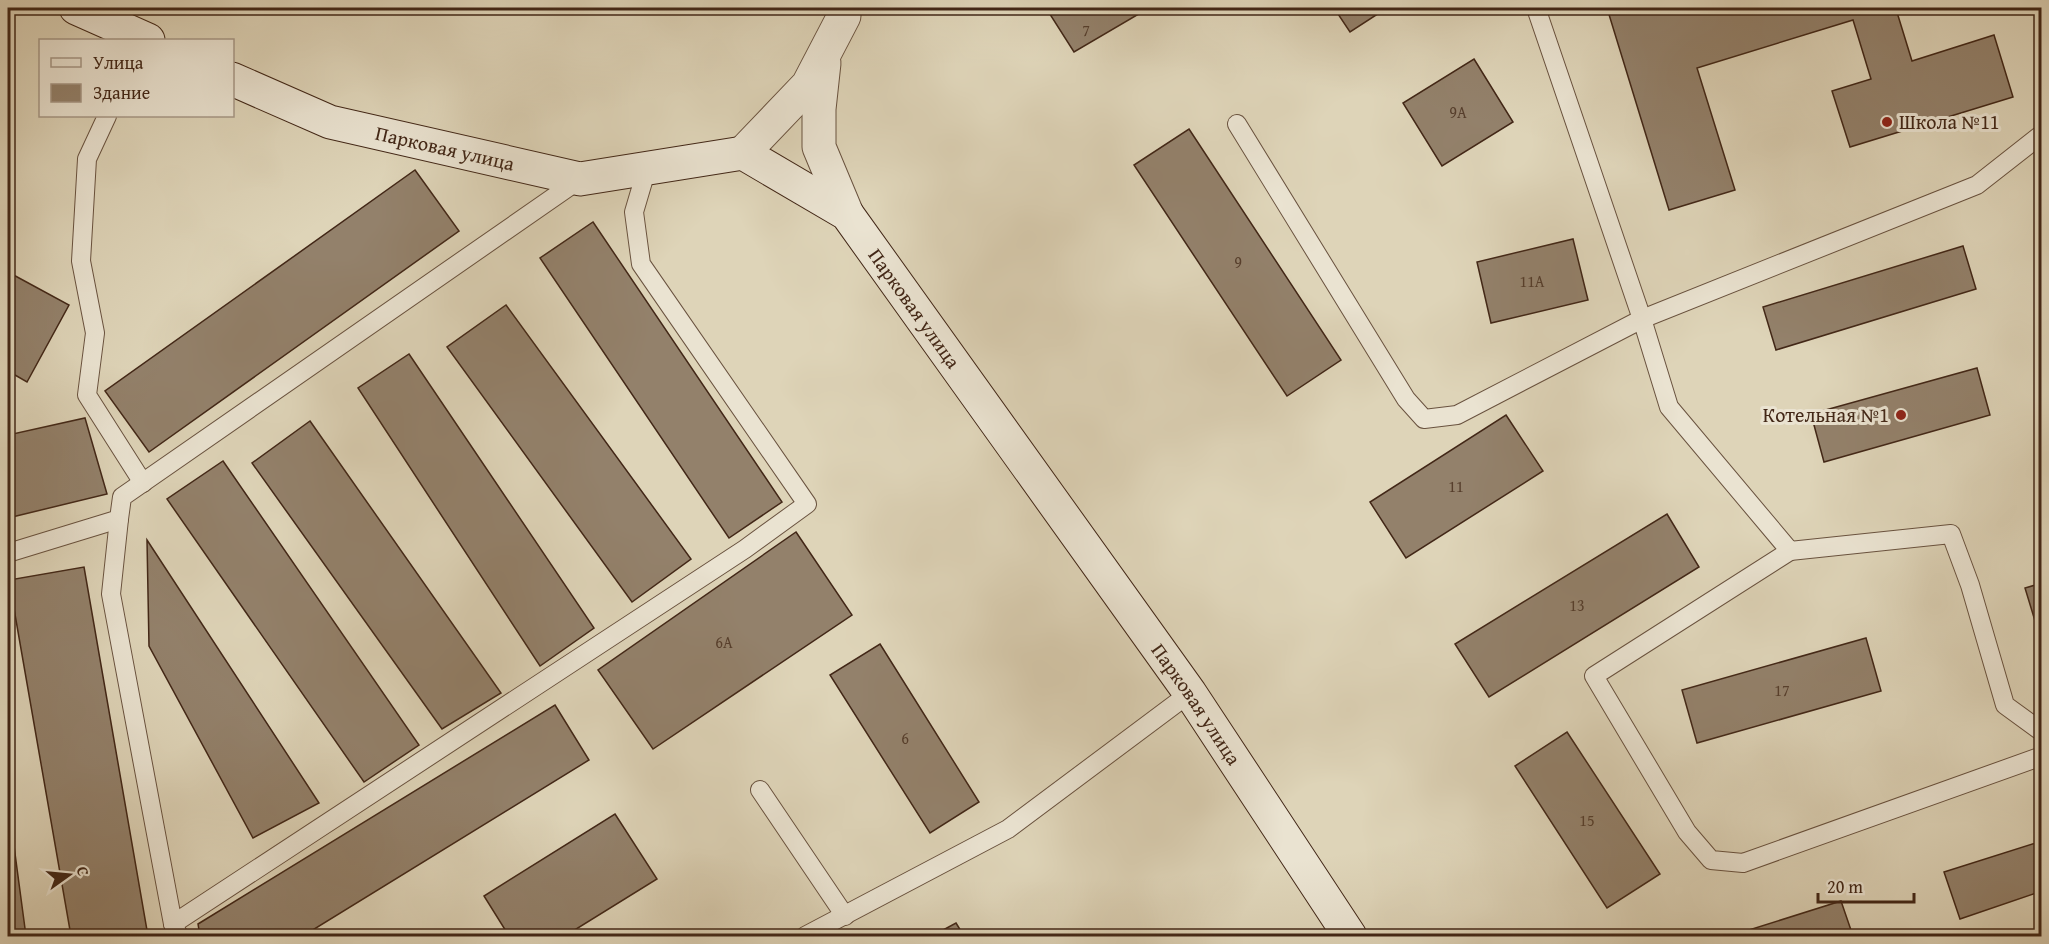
<svg xmlns="http://www.w3.org/2000/svg" width="2049" height="944" font-family="'Gentium Book Plus',serif">
<style>
.building{fill:#93816b;stroke:#422717;stroke-width:1.5}
.lines{fill:none;stroke-linecap:round;stroke-linejoin:round}
.lane-casing{stroke:#69523f;stroke-width:20}
.street-casing{stroke:#69523f;stroke-width:35}
.secondary-casing{stroke:#422717;stroke-width:35}
.lane{stroke:#eae3d1;stroke-width:18}
.street{stroke:#eae3d1;stroke-width:33}
.secondary{stroke:#eae3d1;stroke-width:33}
.poi-dot{fill:#8f2418;stroke:#eae3d1;stroke-width:2}
.labels{text-anchor:middle;stroke-width:6;stroke-linejoin:round;paint-order:stroke}
.number-label{font-size:16px;fill:#563e2c}
.poi-label{font-size:20px;fill:#422717;stroke:#eae3d1;text-anchor:start}
.street-label{font-size:20px;fill:#422717;stroke:#eae3d1}
</style>
<rect width="100%" height="100%" fill="#ded4b8"/>
<filter id="stains"><feTurbulence type="fractalNoise" baseFrequency=".00333" numOctaves="4"/><feColorMatrix values="0 0 0 0 .2 0 0 0 0 .09 0 0 0 0 .02 0 0 0 .5 -.17"/></filter>
<radialGradient id="worn" r=".72"><stop offset=".6" stop-color="#630" stop-opacity="0"/><stop offset="1" stop-color="#630" stop-opacity=".3"/></radialGradient>
<g class="building">
<polygon points="1046,8 1149,8 1074,52"/>
<polygon points="1334,8 1387,8 1350,32"/>
<polygon points="1607,8 1901,8 1896,9 1912,61 1994,35 2013,97 1850,147 1832,91 1871,79 1853,20 1697,68 1735,190 1669,210"/>
<polygon points="1474,59 1513,122 1442,166 1403,103"/>
<polygon points="1189,129 1341,360 1287,396 1134,165"/>
<polygon points="415,170 459,231 149,452 105,391"/>
<polygon points="593,222 782,502 729,538 540,258"/>
<polygon points="1573,239 1588,300 1491,323 1477,262"/>
<polygon points="1963,246 1976,289 1776,350 1763,307"/>
<polygon points="8,272 69,305 27,382 8,371"/>
<polygon points="506,305 691,559 632,602 447,347"/>
<polygon points="409,354 594,628 540,666 358,388"/>
<polygon points="1977,368 1990,415 1824,462 1811,414"/>
<polygon points="1506,415 1543,471 1406,558 1370,502"/>
<polygon points="85,418 107,494 8,518 8,435"/>
<polygon points="310,421 501,693 442,729 252,463"/>
<polygon points="223,461 419,745 364,782 167,499"/>
<polygon points="1667,514 1699,567 1489,697 1455,644"/>
<polygon points="796,532 852,615 653,749 598,670"/>
<polygon points="147,540 319,803 253,838 149,646"/>
<polygon points="84,567 148,936 71,936 9,580"/>
<polygon points="2042,583 2042,644 2025,588"/>
<polygon points="1866,638 1881,691 1697,743 1682,690"/>
<polygon points="880,644 979,802 930,833 830,675"/>
<polygon points="555,705 589,760 303,936 200,936 198,924"/>
<polygon points="1567,732 1660,874 1607,908 1515,766"/>
<polygon points="8,801 26,936 8,936"/>
<polygon points="615,814 657,879 565,936 509,936 484,896"/>
<polygon points="2042,841 2042,891 1960,919 1944,872"/>
<polygon points="1841,901 1853,936 1730,936"/>
<polygon points="956,923 964,936 932,936"/>
</g>
<g class="lines">
<g class="lane-casing">
<g id="lane">
<polyline points="1536,8 1642,319 1669,407 1790,551 1951,534 1970,585 2005,705 2042,732"/>
<polyline points="107,116 87,159 81,261 95,333 87,395 143,483"/>
<polyline points="1237,124 1406,399 1424,419 1457,415 1642,319 1977,185 2042,134"/>
<polyline points="119,519 111,594 173,924 179,936"/>
<polyline points="1790,551 1594,676 1687,832 1711,860 1743,863 2042,756"/>
<polyline points="8,553 119,519 122,497 580,179"/>
<polyline points="760,790 845,916"/>
<polyline points="173,924 745,549 807,504 641,264 634,212 647,168"/>
<polyline points="805,936 1008,829 1190,693"/>
</g>
</g>
<g class="street-casing">
<g id="street">
<polyline points="824,63 819,109 819,147 847,214"/>
<polyline points="743,153 808,85 844,16 844,8"/>
</g>
</g>
<g class="secondary-casing">
<g id="secondary">
<polyline points="76,8 148,40"/>
<path id="s1" d="M232,79l98,43 250,57 163,-26 104,61 343,479 160,243"/>
</g>
</g>
<use href="#lane" class="lane"/>
<use href="#street" class="street"/>
<use href="#secondary" class="secondary"/>
</g>
<g class="poi-dot">
<circle cx="1887" cy="122" r="6"/>
<circle cx="1901" cy="415" r="6"/>
</g>
<g class="labels">
<g class="number-label">
<text x="1086" y="36">7</text>
<text x="1458" y="118">9А</text>
<text x="1238" y="268">9</text>
<text x="1532" y="287">11А</text>
<text x="1456" y="492">11</text>
<text x="1577" y="611">13</text>
<text x="724" y="648">6А</text>
<text x="1782" y="696">17</text>
<text x="905" y="744">6</text>
<text x="1587" y="826">15</text>
</g>
<g class="poi-label">
<text x="1899" y="129">Школа №11</text>
<text x="1889" y="422" text-anchor="end">Котельная №1</text>
</g>
<g class="street-label">
<text dy="7" stroke="none"><textPath href="#s1" startOffset="225">Парковая улица</textPath></text>
<text dy="7" stroke="none"><textPath href="#s1" startOffset="765">Парковая улица</textPath></text>
<text dy="7" stroke="none"><textPath href="#s1" startOffset="1251">Парковая улица</textPath></text>
</g>
</g>
<rect width="2049" height="944" fill="none" stroke="#ded4b8" stroke-width="30"/>
<rect x="9" y="9" width="2031" height="926" fill="none" stroke="#422717" stroke-width="3"/>
<rect x="15" y="15" width="2019" height="914" fill="none" stroke="#422717" stroke-width="1.5"/>
<rect x="39" y="39" width="195" height="78" fill="#eae3d1" stroke="#a79887" stroke-width="1.5"/>
<rect x="51" y="58" width="30" height="9" fill="#eae3d1" stroke="#a79887" stroke-width="1.5"/>
<text x="93" y="69" font-size="18" fill="#422717">Улица</text>
<rect x="51" y="84" width="30" height="18" fill="#93816b" stroke="#a79887" stroke-width="1.5"/>
<text x="93" y="99" font-size="18" fill="#422717">Здание</text>
<g transform="translate(69 875) rotate(75)" stroke="#eae3d1" stroke-width="4.5" paint-order="stroke">
<path d="M0-4.5L10 22L0 15L-10 22Z" fill="#422717"/>
<text y="-9" font-size="16" font-weight="bold" text-anchor="middle" fill="#422717">С</text>
</g>
<path d="M1818 893v9h96v-9" fill="none" stroke="#422717" stroke-width="3"/>
<text x="1827" y="893" font-size="18" fill="#422717" stroke="#eae3d1" stroke-width="4.5" paint-order="stroke">20 m</text>
<rect width="100%" height="100%" filter="url(#stains)"/>
<rect width="100%" height="100%" fill="url(#worn)"/>
</svg>
